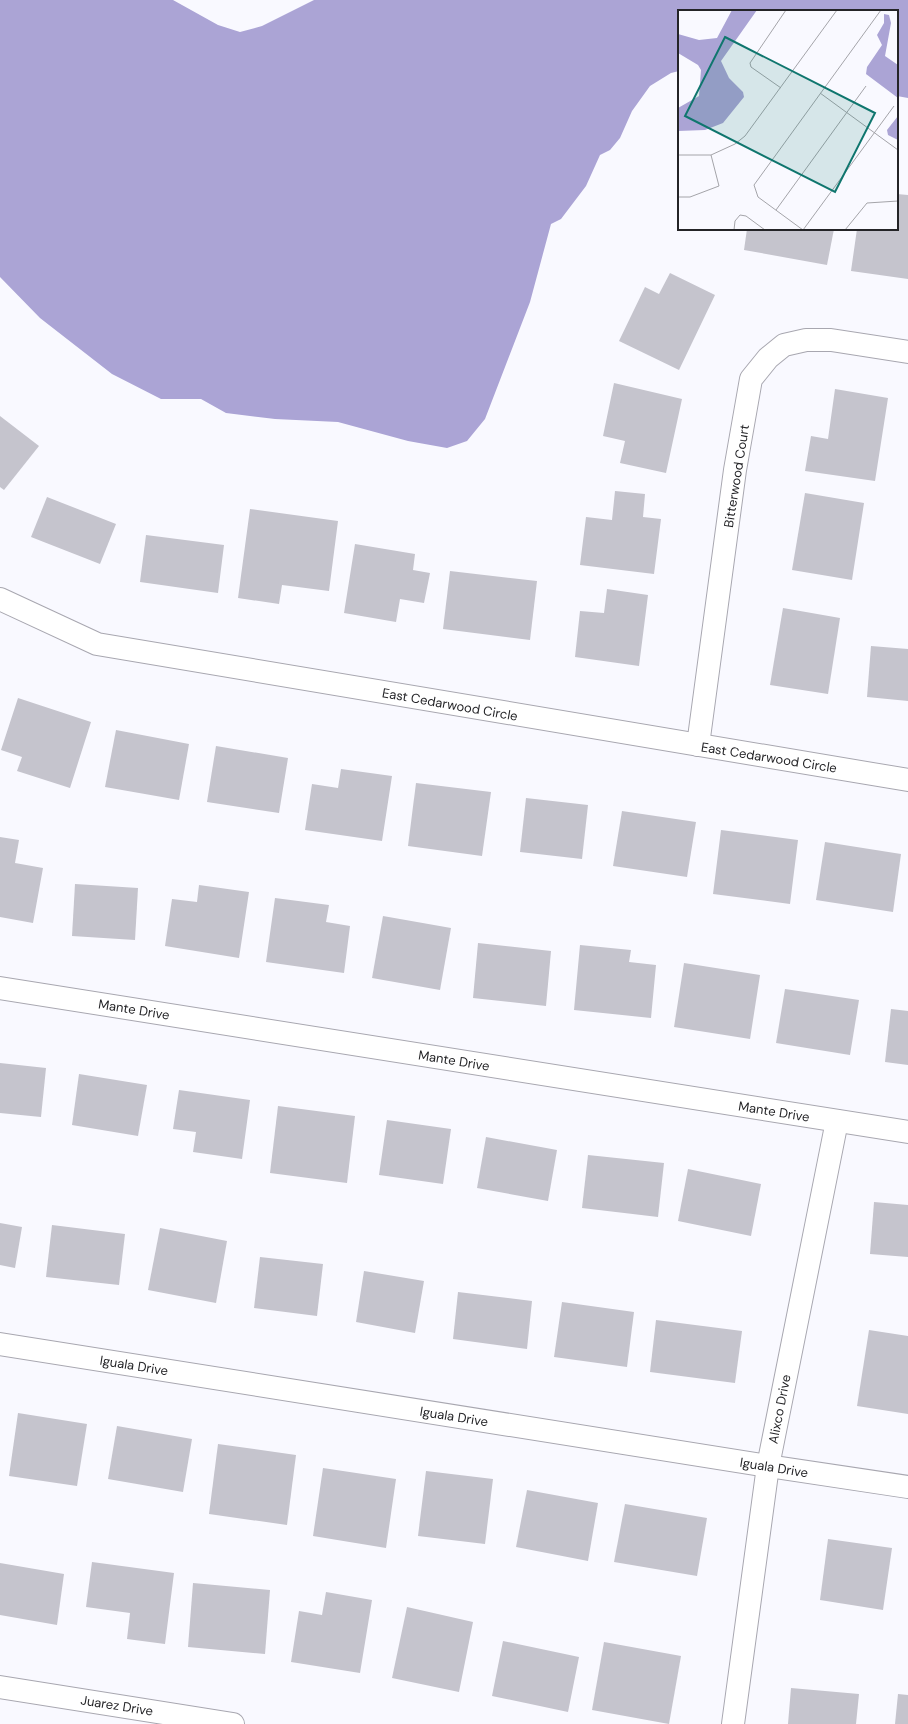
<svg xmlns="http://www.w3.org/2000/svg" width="908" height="1724" font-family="'DM Sans',sans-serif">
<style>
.water{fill:#aba4d5}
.building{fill:#c5c4cd}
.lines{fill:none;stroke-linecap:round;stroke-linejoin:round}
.minor-casing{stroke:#a8a7b0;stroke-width:24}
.minor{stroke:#fff;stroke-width:22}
.labels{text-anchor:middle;stroke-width:4;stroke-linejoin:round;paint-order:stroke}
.street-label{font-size:13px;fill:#242427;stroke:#fff}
.inset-road{fill:none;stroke:#a4a4a9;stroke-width:1}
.view{fill:#0f766e;fill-opacity:0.15;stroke:#0f766e;stroke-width:2}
.inset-edge{fill:none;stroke:#242427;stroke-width:2}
</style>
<rect width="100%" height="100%" fill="#f9f9ff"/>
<polygon class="water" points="0,0 173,0 218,25 240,32 262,26 314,0 908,0 908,98 897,96 897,11 679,11 679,71 671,73 650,86 632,111 620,138 610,150 600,155 586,186 561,219 551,224 530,302 485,419 467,441 447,448 408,441 338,422 275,419 226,413 201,399 161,399 112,374 40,318 0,277"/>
<g class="building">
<polygon points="897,194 908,195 908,279 851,271 857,229 897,229"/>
<polygon points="747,229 834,229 827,265 744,250"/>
<polygon points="670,273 715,295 679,370 619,341 645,287 659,294"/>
<polygon points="614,383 682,399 666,473 620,463 625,441 603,436"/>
<polygon points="835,389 888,398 875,481 805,471 811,436 828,439"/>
<polygon points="0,416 39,446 4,490 0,487"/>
<polygon points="615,491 645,494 643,517 661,519 654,574 580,565 586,517 612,520"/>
<polygon points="805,493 864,503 852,580 792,570"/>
<polygon points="47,497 116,524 100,564 31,537"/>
<polygon points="250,509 338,521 329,591 282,585 279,604 238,598"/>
<polygon points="146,535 224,545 218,593 140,582"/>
<polygon points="355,544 415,554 413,570 430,573 424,603 400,599 396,622 344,613"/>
<polygon points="450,571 537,581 530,640 443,629"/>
<polygon points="607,589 648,595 639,666 575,657 580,611 604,613"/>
<polygon points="783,608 840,618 828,694 770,685"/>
<polygon points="871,646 908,649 908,701 867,697"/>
<polygon points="18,698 91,722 70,788 17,771 22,757 1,750"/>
<polygon points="116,730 189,744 179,800 105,787"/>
<polygon points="216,746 288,758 279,813 207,802"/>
<polygon points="341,769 392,776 382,841 305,830 312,784 338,788"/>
<polygon points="416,783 491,792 482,856 408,846"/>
<polygon points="526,798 588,805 582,859 520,852"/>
<polygon points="622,811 696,822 687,877 613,866"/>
<polygon points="721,830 798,840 790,904 713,894"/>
<polygon points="0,837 19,840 15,863 43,868 33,923 0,917"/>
<polygon points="825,842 901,854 893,912 816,900"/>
<polygon points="75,884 138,888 135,940 72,936"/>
<polygon points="199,885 249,892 239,958 165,946 172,899 197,902"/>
<polygon points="275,898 329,905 326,922 350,926 344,973 266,962"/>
<polygon points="383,916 451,928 440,990 372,978"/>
<polygon points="478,943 551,951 546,1006 473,998"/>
<polygon points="580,945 631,950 629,962 656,965 651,1018 574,1010"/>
<polygon points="684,963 760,975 750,1039 674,1027"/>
<polygon points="785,989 859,1000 850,1055 776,1043"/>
<polygon points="891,1009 908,1011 908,1065 885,1062"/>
<polygon points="0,1063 46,1068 41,1117 0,1113"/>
<polygon points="79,1074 147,1085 138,1136 72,1125"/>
<polygon points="179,1090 250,1100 242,1159 193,1152 196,1132 173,1129"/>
<polygon points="278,1106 355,1116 347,1183 270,1173"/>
<polygon points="387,1120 451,1129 443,1184 379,1175"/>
<polygon points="486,1137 557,1150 548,1201 477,1188"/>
<polygon points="588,1155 664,1163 658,1217 582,1208"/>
<polygon points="688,1169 761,1184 751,1236 678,1221"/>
<polygon points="874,1202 908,1205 908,1257 870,1254"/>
<polygon points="0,1223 22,1227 15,1268 0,1265"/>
<polygon points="52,1225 125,1234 119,1285 46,1277"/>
<polygon points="160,1228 227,1241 216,1303 148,1290"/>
<polygon points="260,1257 323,1264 317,1316 254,1308"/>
<polygon points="364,1271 424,1281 415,1333 356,1322"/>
<polygon points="458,1292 532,1301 527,1349 453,1339"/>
<polygon points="562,1302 634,1312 627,1367 554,1357"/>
<polygon points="656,1320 742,1331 735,1383 650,1372"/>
<polygon points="869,1330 908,1336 908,1414 857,1406"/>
<polygon points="18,1413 87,1424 77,1486 9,1476"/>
<polygon points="117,1426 192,1439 183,1492 108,1479"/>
<polygon points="218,1444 296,1455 287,1525 209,1514"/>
<polygon points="323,1468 396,1479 386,1548 313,1536"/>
<polygon points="426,1471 493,1479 485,1544 418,1536"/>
<polygon points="527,1490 598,1503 588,1561 516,1547"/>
<polygon points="625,1504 707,1518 697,1576 614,1562"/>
<polygon points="828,1539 892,1548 883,1610 820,1600"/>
<polygon points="92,1562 174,1573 165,1644 127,1639 130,1613 86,1607"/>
<polygon points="0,1563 64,1574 57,1625 0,1615"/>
<polygon points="193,1583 270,1590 265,1654 188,1647"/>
<polygon points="326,1592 372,1600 360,1673 291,1662 299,1611 322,1615"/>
<polygon points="407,1607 473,1622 459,1692 392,1678"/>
<polygon points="503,1641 579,1657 568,1712 492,1696"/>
<polygon points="604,1642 681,1656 669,1724 592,1710"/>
<polygon points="791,1688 859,1694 856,1724 788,1724"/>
<polygon points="898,1694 908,1695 908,1724 895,1724"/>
</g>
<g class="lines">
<g class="minor-casing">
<g id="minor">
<polyline points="0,599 97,644 908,780"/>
<polyline points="698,745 735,470 751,379 768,358 784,345 806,340 831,340 908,352"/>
<polyline points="0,988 908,1132"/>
<polyline points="0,1344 768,1466 908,1487"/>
<polyline points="0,1687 233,1724"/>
<polyline points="733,1724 768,1466 837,1121"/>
</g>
</g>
<use href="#minor" class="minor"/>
</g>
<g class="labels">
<g class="street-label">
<text transform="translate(736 476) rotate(-81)" y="5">Bitterwood Court</text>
<text transform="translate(450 704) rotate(10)" y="5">East Cedarwood Circle</text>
<text transform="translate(769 757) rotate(9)" y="5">East Cedarwood Circle</text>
<text transform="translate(134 1009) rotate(9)" y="5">Mante Drive</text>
<text transform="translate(454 1060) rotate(9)" y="5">Mante Drive</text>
<text transform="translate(774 1111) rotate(9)" y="5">Mante Drive</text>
<text transform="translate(134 1365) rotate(9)" y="5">Iguala Drive</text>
<text transform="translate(779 1409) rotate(-79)" y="5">Alixco Drive</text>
<text transform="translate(454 1416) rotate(9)" y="5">Iguala Drive</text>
<text transform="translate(774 1467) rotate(9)" y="5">Iguala Drive</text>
<text transform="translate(117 1705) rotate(9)" y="5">Juarez Drive</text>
</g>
</g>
<g transform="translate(678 10)">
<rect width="220" height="220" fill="#f9f9ff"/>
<path d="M54,0h25l-36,51 8,17 14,14 1,5 -21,26 -18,7 -27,1v-23l21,-12 2,-26 -3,-5 -20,-12v-19l21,6 18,-2zM206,4l5,1 2,8 -6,33 13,9v33l-32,-24 1,-7 15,-22 -5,-10 7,-12zM220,106v24l-10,-5 -1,-5z" fill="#aba4d5"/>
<path class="inset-road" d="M103,78l-30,-21 -1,-4 36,-53M142,83l78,57M0,145h33l24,-11 10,-8 92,-126M0,187h12l29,-11 -8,-31M98,200l90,-124M56,220l1,-9 5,-6 6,1 19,14M125,220l-45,-33 -4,-12 127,-175M125,220l91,-124M167,220l22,-27 31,-2"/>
<path class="view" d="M47,27l150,76 -40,79 -150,-76z"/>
<rect width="220" height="220" class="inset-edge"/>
</g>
</svg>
